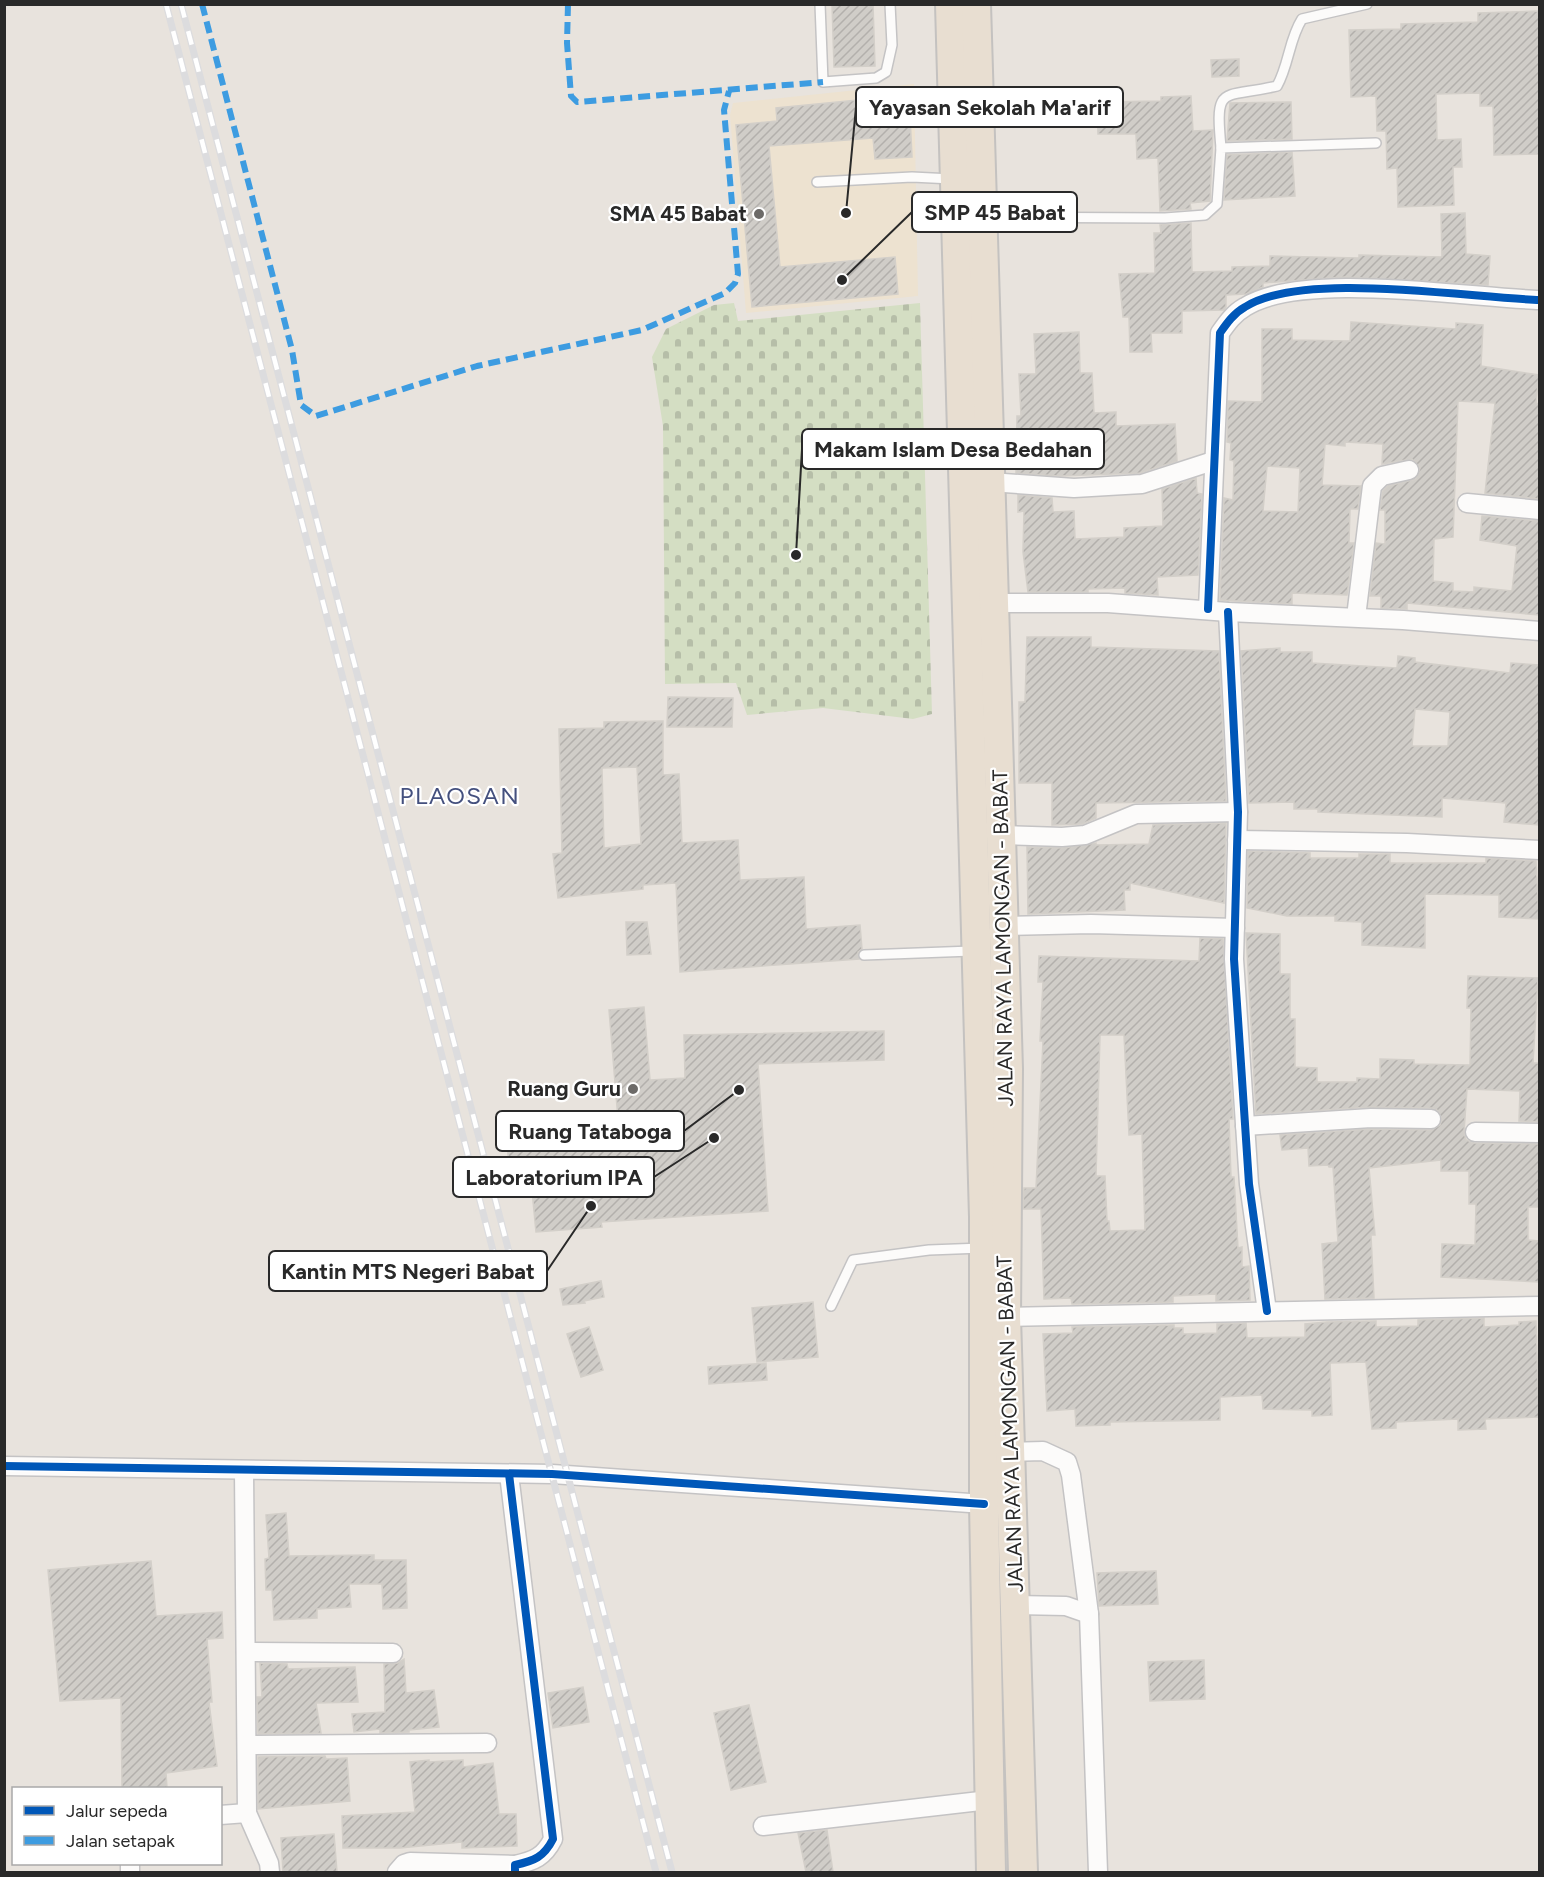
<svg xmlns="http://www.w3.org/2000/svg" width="1544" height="1877" font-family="Figtree,sans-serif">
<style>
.education{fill:#ede2d0;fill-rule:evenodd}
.cemetery{fill:url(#cemetery-stones)}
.building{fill:url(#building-hatch);stroke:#d3cfc9;stroke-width:1.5;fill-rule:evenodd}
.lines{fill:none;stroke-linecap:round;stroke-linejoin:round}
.service-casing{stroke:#c4c3c4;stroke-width:12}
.minor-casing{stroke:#c4c3c4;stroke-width:21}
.trunk-casing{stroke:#c4c2c0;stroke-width:32}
.service{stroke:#fcfbfa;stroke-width:9}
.minor{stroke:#fcfbfa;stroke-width:18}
.trunk{stroke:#e8ded1;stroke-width:28}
.rail-casing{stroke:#dcdcde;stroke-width:7}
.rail{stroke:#fff;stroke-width:4.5;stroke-dasharray:14;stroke-linecap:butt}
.quiet{stroke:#3d9ce1;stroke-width:6;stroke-dasharray:12 6;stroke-linecap:butt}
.cycleway-casing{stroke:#fff;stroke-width:11}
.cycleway{stroke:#0057b8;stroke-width:8}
.poi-dot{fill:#6c6a68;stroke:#fff;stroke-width:2}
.labels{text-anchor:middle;stroke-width:4.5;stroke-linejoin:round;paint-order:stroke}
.poi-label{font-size:21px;font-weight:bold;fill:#292929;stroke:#fff;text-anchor:end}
.street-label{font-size:21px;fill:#292929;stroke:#fff}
.quarter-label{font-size:24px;letter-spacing:1.5px;fill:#44507e;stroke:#fff}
.leader{fill:none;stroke:#292929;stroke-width:2}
.callout-dot{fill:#292929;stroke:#fff;stroke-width:2}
.callout{fill:#fff;stroke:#292929;stroke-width:2}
.callout-label{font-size:22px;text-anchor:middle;font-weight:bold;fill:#292929}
</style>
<defs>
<pattern id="cemetery-stones" width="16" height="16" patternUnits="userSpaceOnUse" patternTransform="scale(1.5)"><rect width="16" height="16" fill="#d4dec3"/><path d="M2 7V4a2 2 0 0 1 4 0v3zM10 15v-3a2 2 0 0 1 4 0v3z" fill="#b6bea8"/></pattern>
<pattern id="building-hatch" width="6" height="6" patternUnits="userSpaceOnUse" patternTransform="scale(1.5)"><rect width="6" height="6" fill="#d0cdc8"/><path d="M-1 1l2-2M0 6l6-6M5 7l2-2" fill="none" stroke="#b3b0ac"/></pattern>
</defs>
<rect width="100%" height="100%" fill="#e8e3dd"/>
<path class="education" d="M914,84l4,212 -172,17 -16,-198 3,-12zM908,95l4,62 -37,2 -4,-62zM767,122l16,182 -31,3 -16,-182zM895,257l3,37 -109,9 -3,-37z"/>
<polygon class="cemetery" points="734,303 738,321 920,303 932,714 913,719 823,708 747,715 736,683 665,684 663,426 652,357 666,329 714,305"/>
<g class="building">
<polygon points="832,4 873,4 875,66 834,67"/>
<polygon points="1539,11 1539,154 1494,155 1493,106 1480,106 1480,93 1436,94 1437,140 1461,139 1462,167 1453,167 1454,205 1398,207 1397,168 1387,169 1386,131 1377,131 1376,96 1351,97 1349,30 1401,29 1401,24 1478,22 1478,13"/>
<polygon points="1239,59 1239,76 1212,77 1211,60"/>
<polygon points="909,95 912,157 875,159 873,138 769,146 780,267 895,257 898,294 752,307 736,125 777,121 776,108"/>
<polygon points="1191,96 1193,131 1213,130 1210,201 1190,203 1191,209 1160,211 1158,158 1137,159 1136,134 1098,134 1097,102 1161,101 1161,97"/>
<polygon points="1291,102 1292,139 1227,141 1230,103"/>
<polygon points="1292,152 1295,196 1224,200 1227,155"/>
<polygon points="1465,213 1466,254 1490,256 1488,285 1345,277 1263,283 1263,287 1246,294 1226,295 1226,307 1224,310 1182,311 1182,333 1151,333 1152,352 1130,352 1129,317 1123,317 1119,274 1155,273 1154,233 1161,233 1160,225 1191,223 1192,272 1232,271 1232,267 1270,266 1270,256 1359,258 1359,255 1442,257 1441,214"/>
<path d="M1351,322l105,7v-6l27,2 -2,41 58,9 -3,28 3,1v95l-54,-6 10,-90 -37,-2 -5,136 -19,2 -1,42 20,2v8l21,1v-5l38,4 5,-45 -37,-6 2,-24 57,5v94l-132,-12v6l-26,-1v-12h-11l6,-53 9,1v-34h-5l3,-19 5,-5 28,-7 4,-11 -8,-9 -30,5 1,-20 -38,-2v4l-20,-2 -3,41 39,1 -3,23h-8l-1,34h5l-7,52 -55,-2v11l-72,-4 4,-102 9,2 1,-39 -4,-1 1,-17 -4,-1 1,-41 34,1v-73h30v11l58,1zM1267,466l33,2 -2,44 -35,-1z"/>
<polygon points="1079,332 1080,373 1092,373 1094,413 1116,412 1116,426 1175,424 1177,461 1140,473 1059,476 1016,473 1017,416 1021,416 1019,374 1036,374 1034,334"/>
<polygon points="1196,478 1197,493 1202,494 1198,575 1157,577 1158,595 1125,593 1125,588 1088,589 1088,592 1028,592 1023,552 1024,511 1018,512 1018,495 1052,498 1053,512 1074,511 1075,539 1124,537 1124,528 1163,526 1162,489"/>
<polygon points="1027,637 1091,637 1091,647 1219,651 1226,801 1096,803 1096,818 1082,824 1052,825 1052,783 1019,783 1019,702 1025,702"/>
<path d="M1280,648v4h32v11l85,5 1,-12 17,2v4l95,11 1,-10 28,2v160l-35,-3 2,-19 -64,-5v19l-124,-5v-3h-24v-7l-45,1 -8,-152zM1415,709l35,3 -2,34h-36z"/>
<polygon points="668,697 733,698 732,727 667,727"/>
<path d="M663,721v54l16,-1 3,69 56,-3 2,40 64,-3 2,52 54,-4 2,24 -4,3 1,7 -179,13 -4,-89 -33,2v4l-85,9 -5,-44 9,-1 -3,-124 45,-1v-6zM637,767l4,77 -37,4 -2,-80z"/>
<polygon points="1226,823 1224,903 1130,883 1130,890 1124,890 1125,910 1028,914 1027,847 1063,848 1096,843 1096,845 1149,844 1153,825"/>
<polygon points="1248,851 1310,853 1310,858 1359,858 1359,854 1390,854 1390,863 1486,863 1486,858 1536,861 1539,919 1499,917 1499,895 1425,894 1425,948 1362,945 1362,922 1335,921 1335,916 1287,916 1247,908"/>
<polygon points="626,922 647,922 651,954 627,955"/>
<polygon points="1246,933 1280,934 1280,974 1290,974 1290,1019 1295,1019 1295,1067 1317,1068 1317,1082 1357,1082 1357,1078 1380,1079 1380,1059 1414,1060 1414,1064 1470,1065 1471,1008 1467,1008 1468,976 1538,978 1533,1063 1539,1063 1539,1122 1519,1121 1520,1091 1467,1089 1464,1132 1466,1140 1474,1143 1539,1144 1539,1207 1528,1207 1528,1240 1539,1241 1539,1282 1441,1277 1442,1244 1475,1245 1476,1204 1469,1204 1469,1171 1441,1171 1441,1160 1369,1168 1375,1235 1371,1235 1374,1298 1325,1299 1322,1244 1338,1242 1333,1167 1329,1167 1328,1165 1309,1166 1308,1148 1282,1150 1280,1135 1371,1129 1431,1130 1440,1125 1442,1119 1437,1110 1431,1108 1371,1107 1256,1114"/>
<path d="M1200,938l23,1 10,180h-4l2,58h3l4,71 4,-1v20l7,-1 1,34 -34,1v-7l-43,2v6l-101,2 -1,-6 -27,1 -3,-90h-18l1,-21h12l7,-147h-3l3,-59h-5l1,-26 160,5zM1100,1035h24l5,100 13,-1 3,96 -35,1 -1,-10h-2l-2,-45h-9z"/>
<polygon points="644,1007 650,1080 685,1078 684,1035 884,1031 884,1060 758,1064 768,1211 601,1222 602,1227 536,1232 530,1170 509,1172 507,1139 619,1131 609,1010"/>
<polygon points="601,1281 604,1297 584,1301 585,1303 563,1305 560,1289"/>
<polygon points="813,1302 818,1357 757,1362 752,1308"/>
<polygon points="1484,1318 1484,1327 1519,1325 1519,1322 1536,1321 1539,1417 1485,1419 1486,1429 1458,1430 1458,1419 1396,1422 1396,1428 1372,1429 1366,1362 1330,1363 1332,1415 1312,1416 1312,1410 1263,1409 1262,1395 1220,1397 1220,1420 1110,1422 1110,1425 1076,1426 1075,1409 1047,1411 1043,1334 1073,1333 1072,1327 1174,1325 1174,1328 1183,1328 1183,1334 1217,1333 1217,1324 1246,1323 1247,1338 1305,1337 1305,1324 1327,1322 1376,1321 1376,1327 1418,1326 1418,1320"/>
<polygon points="589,1327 603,1370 581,1377 567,1334"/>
<polygon points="766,1363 767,1380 709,1384 708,1367"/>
<polygon points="286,1513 289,1556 374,1555 374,1560 406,1560 407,1608 383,1609 382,1584 349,1584 351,1607 317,1609 317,1618 274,1620 272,1590 266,1590 265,1559 269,1558 266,1515"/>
<polygon points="151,1561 156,1616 222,1612 223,1638 207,1639 212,1702 209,1702 217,1766 166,1773 167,1788 122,1788 121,1698 60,1701 48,1570"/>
<polygon points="1156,1571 1158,1604 1099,1606 1097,1573"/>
<polygon points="404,1659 406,1693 434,1690 439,1727 409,1730 409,1732 380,1733 380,1729 354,1732 352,1714 385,1712 384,1664 398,1663"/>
<polygon points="1204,1660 1205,1699 1150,1701 1148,1662"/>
<polygon points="260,1663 287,1664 288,1669 355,1667 358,1702 316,1703 321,1733 258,1734 257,1697 262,1697"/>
<polygon points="583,1687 589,1722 553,1728 548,1693"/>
<polygon points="749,1705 766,1782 731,1790 714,1713"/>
<polygon points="325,1756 326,1759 347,1758 350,1801 258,1809 258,1757"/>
<polygon points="429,1760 429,1762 463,1760 463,1767 493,1763 499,1814 516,1814 517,1846 462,1848 462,1842 400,1848 343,1848 342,1816 415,1812 410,1762"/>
<polygon points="827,1830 833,1872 806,1872 798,1833"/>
<polygon points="334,1834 337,1872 283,1872 281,1838"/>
</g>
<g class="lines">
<g class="service-casing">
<g id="service">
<polyline points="820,4 823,82 876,78 886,72 892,45 890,4"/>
<path d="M1221,148c-6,-65 0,-49 56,-62 12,-21 12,-47 25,-67l65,-15"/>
<polyline points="817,182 912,177 952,179"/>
<polyline points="987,217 1165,218 1205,215 1217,204 1221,148 1376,143"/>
<polyline points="864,955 972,951"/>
<polyline points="831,1306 853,1260 929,1250 982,1248"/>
</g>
</g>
<g class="minor-casing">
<g id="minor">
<polyline points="990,482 1074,488 1142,484 1213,461"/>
<polyline points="1467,503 1540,510"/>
<polyline points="994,603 1108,603 1228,612 1403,620 1540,631"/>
<path d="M1208,609l12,-276c7,-10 14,-20 25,-26 58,-37 224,-9 295,-7"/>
<polyline points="1228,612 1238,812 1234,959 1249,1184 1267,1311"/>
<polyline points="1356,617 1372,486 1382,476 1409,470"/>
<polyline points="1001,835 1062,837 1085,835 1136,814 1238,812"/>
<polyline points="1237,840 1407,843 1540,850"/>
<polyline points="1003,926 1091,924 1235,928"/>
<polyline points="1245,1126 1371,1118 1431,1119"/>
<polyline points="1475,1132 1540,1133"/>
<polyline points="1006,1317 1540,1306"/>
<polyline points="1010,1452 1043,1451 1067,1462 1071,1475 1089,1614"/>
<polyline points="4,1466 552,1474 984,1504"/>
<polyline points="244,1471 247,1813 269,1863 270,1872"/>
<path d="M509,1474l44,365c-9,18 -19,22 -38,26v7"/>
<polyline points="1015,1605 1066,1606 1089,1614 1098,1872"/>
<polyline points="246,1652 393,1653"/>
<polyline points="247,1745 487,1743"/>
<polyline points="220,1815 247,1813"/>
<polyline points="763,1826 989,1800"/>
<polyline points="130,1864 130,1872"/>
<polyline points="397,1872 404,1864 410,1862 515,1865"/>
</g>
</g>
<g class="trunk-casing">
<g id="trunk">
<polyline points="950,4 984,1217 984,1504 991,1872"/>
<polyline points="976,4 1008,1069 1006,1317 1023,1872"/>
</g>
</g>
<use href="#service" class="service"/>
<use href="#minor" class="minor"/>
<use href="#trunk" class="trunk"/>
<g class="rail-casing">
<g id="rail">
<polyline points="166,4 656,1872"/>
<polyline points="181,4 672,1872"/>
</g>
</g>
<use href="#rail" class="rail"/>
<g class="quiet">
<polyline points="202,4 292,350 301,405 316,416 477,366 642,330 725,293 735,283 738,274 724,110 729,91"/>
<polyline points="568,4 567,43 571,96 577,102 823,82"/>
</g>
<g class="cycleway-casing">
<g id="cycleway">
<path d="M1208,609l12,-276c7,-10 14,-20 25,-26 58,-37 224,-9 295,-7"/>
<polyline points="1228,612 1238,812 1234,959 1249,1184 1267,1311"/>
<polyline points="4,1466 552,1474 984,1504"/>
<path d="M509,1474l44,365c-9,18 -19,22 -38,26v7"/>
</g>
</g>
<use href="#cycleway" class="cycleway"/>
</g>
<g class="poi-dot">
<circle cx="759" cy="214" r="6"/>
<circle cx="633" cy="1089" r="6"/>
</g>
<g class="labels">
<g class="poi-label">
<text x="747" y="221">SMA 45 Babat</text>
<text x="621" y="1096">Ruang Guru</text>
</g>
<g class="street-label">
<text transform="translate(1003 938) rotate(-91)" y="7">JALAN RAYA LAMONGAN - BABAT</text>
<text transform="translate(1010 1424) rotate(-92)" y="7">JALAN RAYA LAMONGAN - BABAT</text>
</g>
<g class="quarter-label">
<text x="460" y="804">PLAOSAN</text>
</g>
</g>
<path class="leader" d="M846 213L856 107M842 280L912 212M796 555L802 449M739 1090L684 1131M714 1138L654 1177M591 1206L547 1271"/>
<g class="callout-dot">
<circle cx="846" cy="213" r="6"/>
<circle cx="842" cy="280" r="6"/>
<circle cx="796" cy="555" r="6"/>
<circle cx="739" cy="1090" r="6"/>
<circle cx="714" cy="1138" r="6"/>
<circle cx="591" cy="1206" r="6"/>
</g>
<g class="callout">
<rect x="856" y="87" width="267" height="40" rx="6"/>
<rect x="912" y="192" width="165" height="40" rx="6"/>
<rect x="802" y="429" width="302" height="40" rx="6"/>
<rect x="496" y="1111" width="188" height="40" rx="6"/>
<rect x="453" y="1157" width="201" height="40" rx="6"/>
<rect x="269" y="1251" width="278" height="40" rx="6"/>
</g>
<g class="callout-label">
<text x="990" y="115">Yayasan Sekolah Ma'arif</text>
<text x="995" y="220">SMP 45 Babat</text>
<text x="953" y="457">Makam Islam Desa Bedahan</text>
<text x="590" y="1139">Ruang Tataboga</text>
<text x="554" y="1185">Laboratorium IPA</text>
<text x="408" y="1279">Kantin MTS Negeri Babat</text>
</g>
<rect width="1544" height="1877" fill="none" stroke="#292929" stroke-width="12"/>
<rect x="12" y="1787" width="210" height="78" fill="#ffffff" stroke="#a9a9a9" stroke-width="1.5"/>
<rect x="24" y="1806" width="30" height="9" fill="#0057b8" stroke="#a9a9a9" stroke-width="1.5"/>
<text x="66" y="1817" font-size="18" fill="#292929">Jalur sepeda</text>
<rect x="24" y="1836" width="30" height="9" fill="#3d9ce1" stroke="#a9a9a9" stroke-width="1.5"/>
<text x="66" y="1847" font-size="18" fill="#292929">Jalan setapak</text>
</svg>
